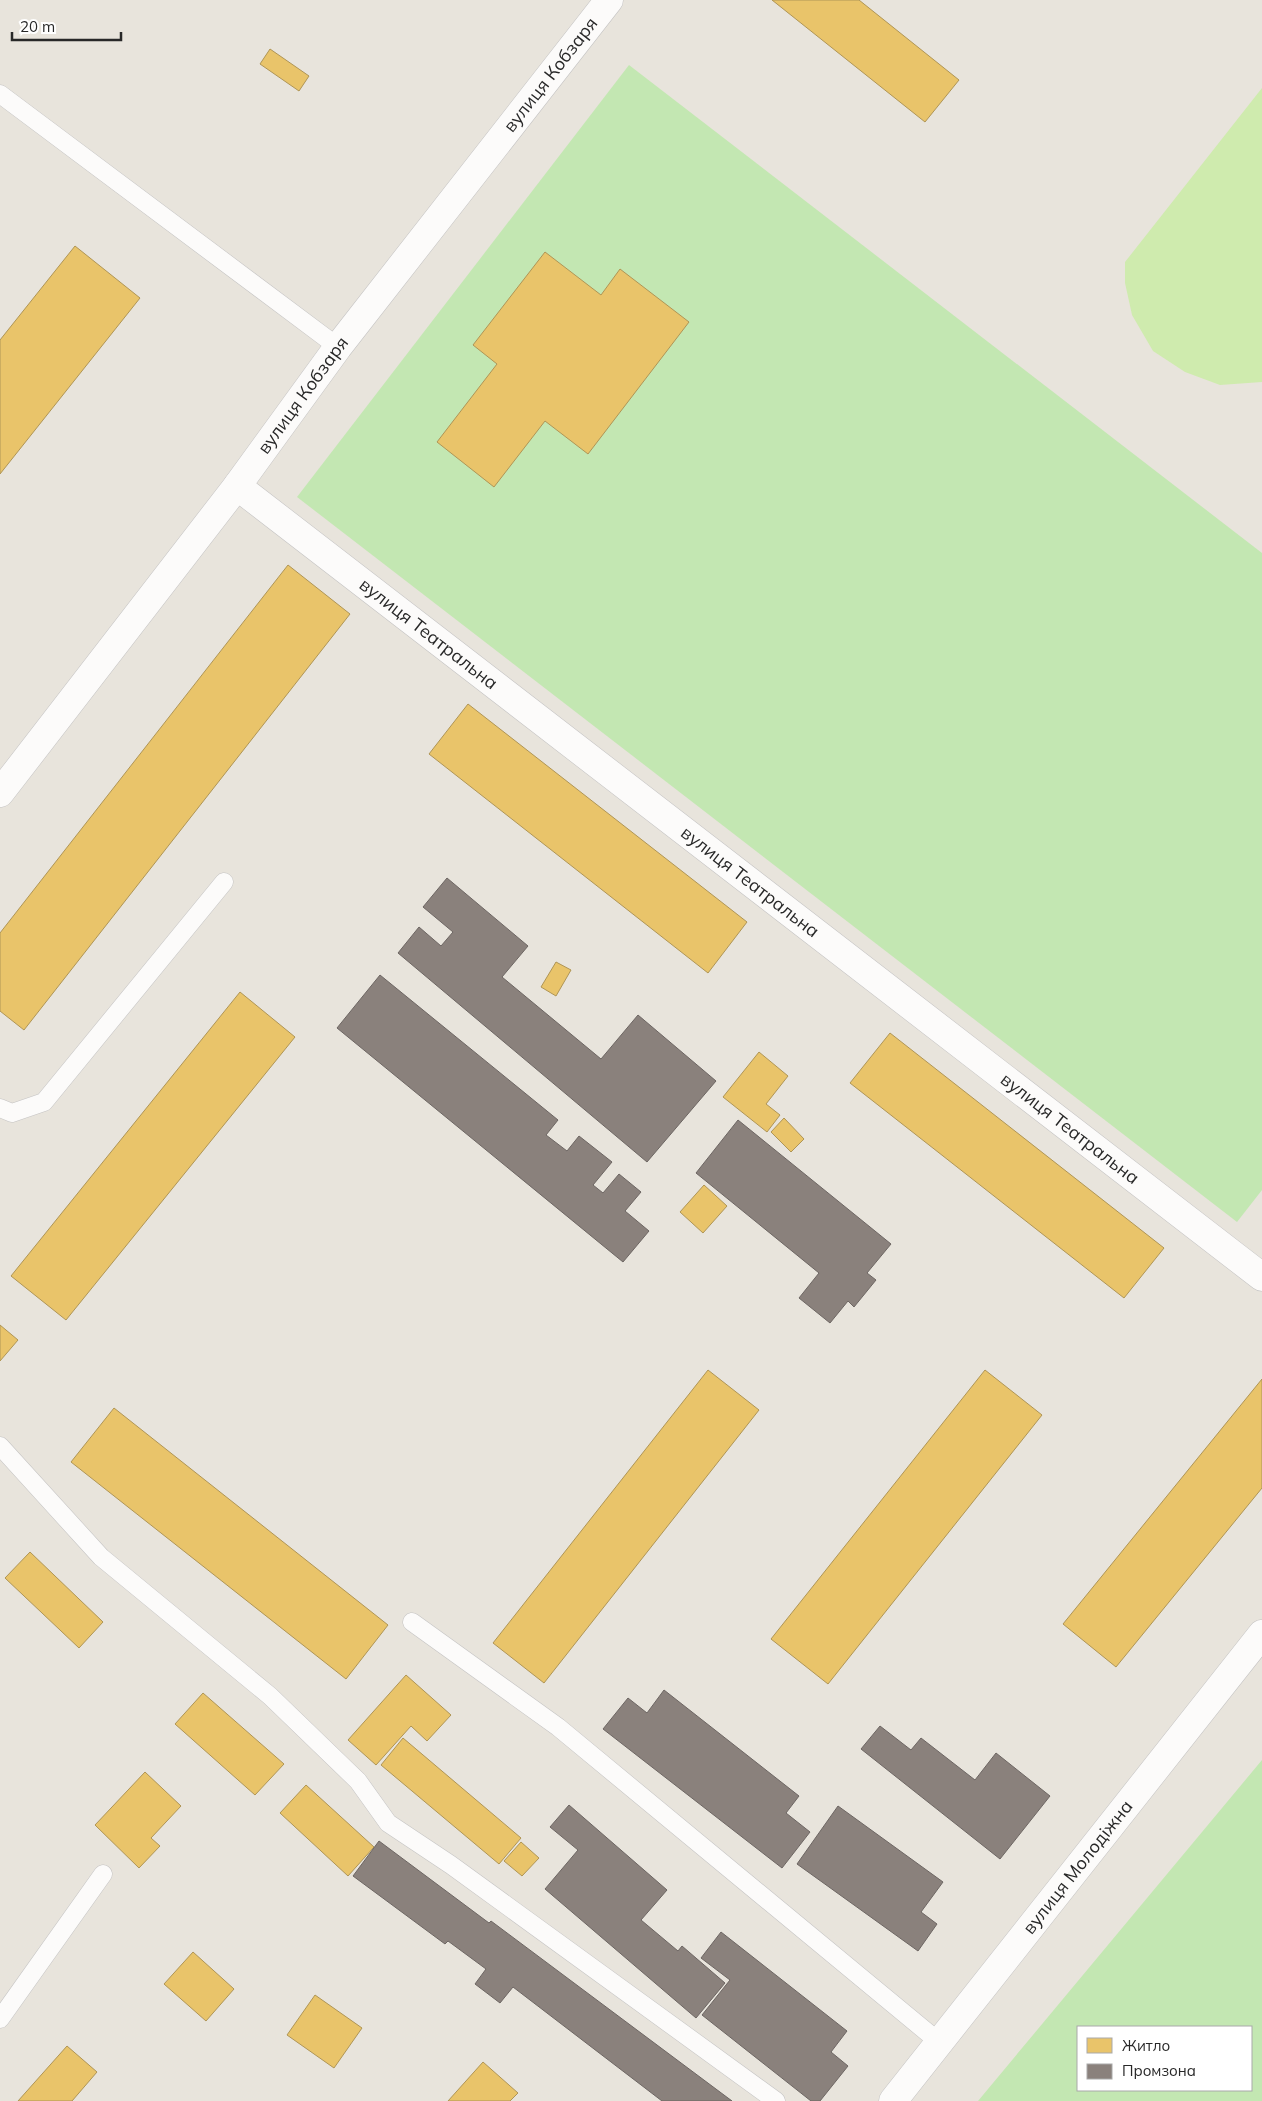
<svg xmlns="http://www.w3.org/2000/svg" width="1262" height="2101" font-family="Mulish,sans-serif">
<style>
.green{fill:#c3e7b2;fill-rule:evenodd}
.pitch{fill:#cfebae}
.homes{fill:#e9c46a;stroke:#af9556}
.industry{fill:#8a817c;stroke:#6d6663}
.lines{fill:none;stroke-linecap:round;stroke-linejoin:round}
.lane-casing{stroke:#c4c3c3;stroke-width:19}
.street-casing{stroke:#c4c3c3;stroke-width:29}
.lane{stroke:#fcfbfa;stroke-width:18}
.street{stroke:#fcfbfa;stroke-width:28}
.labels{text-anchor:middle;stroke-width:5;stroke-linejoin:round;paint-order:stroke}
.street-label{font-size:18px;fill:#282828;stroke:#fff}
</style>
<rect width="100%" height="100%" fill="#e8e4dc"/>
<g class="green">
<polygon points="629,65 1262,553 1262,1190 1237,1222 297,497"/>
<path d="M1262,1760v341h-284zM1251,2027v63h-173v-63z"/>
</g>
<polygon class="pitch" points="1262,88 1262,382 1220,385 1185,372 1153,351 1132,315 1125,283 1125,262"/>
<g class="homes">
<polygon points="772,0 859,0 959,80 925,122"/>
<polygon points="270,49 309,76 299,91 260,64"/>
<polygon points="75,246 140,298 0,474 0,340"/>
<polygon points="545,252 601,295 620,269 689,322 588,454 545,421 494,487 437,442 497,364 473,345"/>
<polygon points="288,565 350,614 24,1030 0,1011 0,933"/>
<polygon points="468,704 747,922 708,973 429,754"/>
<polygon points="556,962 571,970 556,996 541,987"/>
<polygon points="240,992 295,1037 66,1320 11,1276"/>
<polygon points="890,1033 1164,1248 1124,1298 850,1083"/>
<polygon points="759,1052 788,1076 766,1104 780,1115 767,1132 723,1097"/>
<polygon points="784,1118 804,1139 791,1152 771,1132"/>
<polygon points="704,1185 727,1206 703,1233 680,1212"/>
<polygon points="0,1325 18,1340 0,1361"/>
<polygon points="708,1370 759,1410 544,1683 493,1643"/>
<polygon points="985,1370 1042,1415 828,1684 771,1639"/>
<polygon points="1262,1379 1262,1488 1116,1667 1063,1624"/>
<polygon points="114,1408 388,1625 346,1679 71,1462"/>
<polygon points="30,1552 103,1622 79,1648 5,1578"/>
<polygon points="406,1675 451,1715 427,1741 411,1726 376,1765 348,1740"/>
<polygon points="203,1693 284,1764 255,1795 175,1724"/>
<polygon points="403,1738 521,1838 499,1864 381,1765"/>
<polygon points="145,1772 181,1806 151,1838 160,1846 139,1868 95,1825"/>
<polygon points="306,1785 374,1847 348,1876 280,1813"/>
<polygon points="521,1842 539,1858 522,1876 504,1861"/>
<polygon points="193,1952 234,1989 206,2021 164,1984"/>
<polygon points="315,1995 362,2028 334,2068 287,2035"/>
<polygon points="67,2046 97,2072 72,2101 18,2101"/>
<polygon points="483,2062 518,2093 510,2101 448,2101"/>
</g>
<g class="industry">
<polygon points="447,878 528,946 502,977 601,1059 638,1015 716,1081 647,1162 398,953 419,927 441,946 453,932 423,907"/>
<polygon points="380,975 558,1120 546,1135 567,1151 579,1136 612,1162 593,1185 603,1193 619,1174 641,1192 625,1211 649,1231 623,1262 337,1028"/>
<polygon points="738,1120 891,1244 867,1273 876,1280 854,1307 848,1301 830,1323 799,1298 819,1273 696,1173"/>
<polygon points="664,1690 799,1796 786,1813 810,1832 782,1868 603,1729 628,1698 647,1713"/>
<polygon points="880,1726 911,1750 921,1738 975,1780 996,1753 1050,1796 1000,1859 861,1749"/>
<polygon points="569,1805 667,1890 641,1920 678,1951 682,1946 725,1983 696,2018 545,1889 578,1850 550,1827"/>
<polygon points="838,1806 943,1882 921,1912 937,1924 918,1951 797,1864"/>
<polygon points="379,1841 489,1923 491,1921 732,2101 662,2101 513,1987 500,2003 475,1984 486,1969 448,1941 445,1944 353,1876"/>
<polygon points="721,1932 847,2031 831,2052 848,2066 820,2101 811,2101 702,2015 730,1980 701,1958"/>
</g>
<g class="lines">
<g class="lane-casing">
<g id="lane">
<polyline points="0,94 338,347"/>
<polyline points="0,1108 12,1113 44,1102 224,882"/>
<polyline points="0,1446 101,1557 270,1696 358,1781 388,1823 451,1865 776,2101"/>
<polyline points="412,1622 558,1727 939,2042"/>
<polyline points="0,2019 103,1874"/>
</g>
</g>
<g class="street-casing">
<g id="street">
<path id="s1" d="M237,486l1025,791"/>
<path id="s2" d="M0,793l237,-307 101,-139 271,-347"/>
<path id="s3" d="M893,2101l369,-467"/>
</g>
</g>
<use href="#lane" class="lane"/>
<use href="#street" class="street"/>
</g>
<g class="labels">
<g class="street-label">
<text dy="6" stroke="none"><textPath href="#s2" startOffset="905">вулиця Кобзаря</textPath></text>
<text dy="6" stroke="none"><textPath href="#s2" startOffset="500">вулиця Кобзаря</textPath></text>
<text dy="6" stroke="none"><textPath href="#s1" startOffset="242">вулиця Театральна</textPath></text>
<text dy="6" stroke="none"><textPath href="#s1" startOffset="648">вулиця Театральна</textPath></text>
<text dy="6" stroke="none"><textPath href="#s1" startOffset="1052">вулиця Театральна</textPath></text>
<text dy="6" stroke="none"><textPath href="#s3" startOffset="298">вулиця Молодіжна</textPath></text>
</g>
</g>
<rect x="1077" y="2026" width="175" height="65" fill="#ffffff" stroke="#a9a9a9"/>
<rect x="1087" y="2038" width="25" height="15" fill="#e9c46a" stroke="#a9a9a9"/>
<text x="1122" y="2051" font-size="15" fill="#282828">Житло</text>
<rect x="1087" y="2064" width="25" height="15" fill="#8a817c" stroke="#a9a9a9"/>
<text x="1122" y="2076" font-size="15" fill="#282828">Промзона</text>
<path d="M12 32v8h109v-8" fill="none" stroke="#282828" stroke-width="2.5"/>
<text x="20" y="32" font-size="15" fill="#282828" stroke="#ffffff" stroke-width="4" paint-order="stroke">20 m</text>
</svg>
